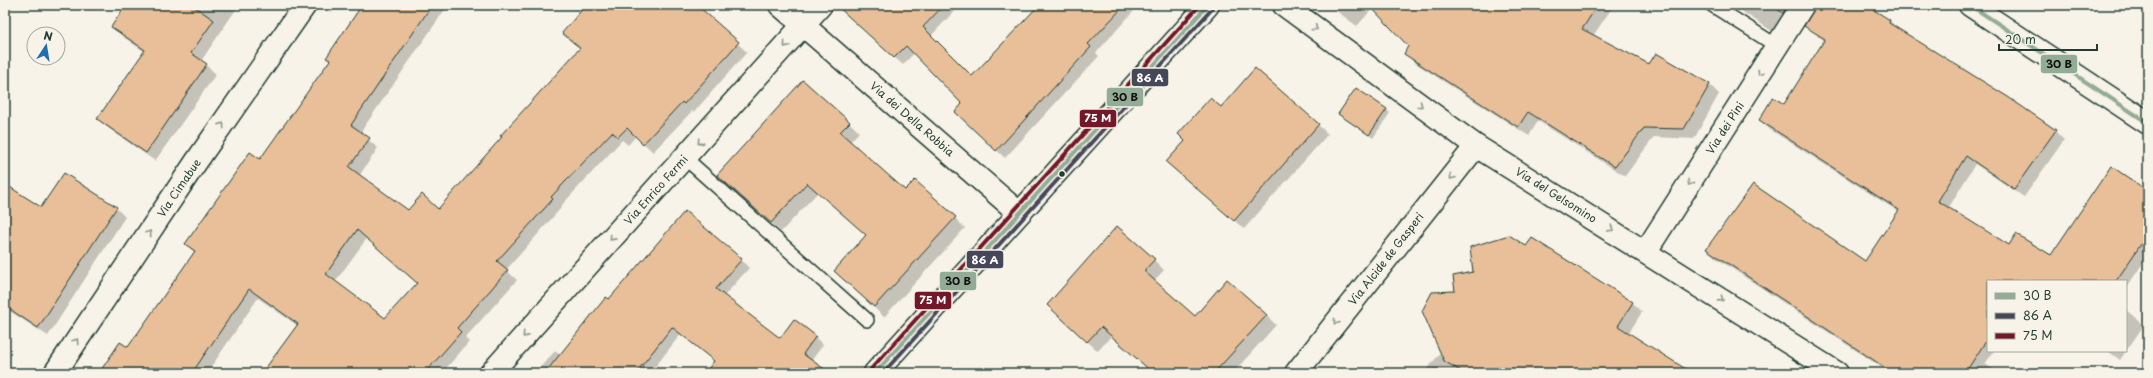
<svg xmlns="http://www.w3.org/2000/svg" width="2153" height="378" font-family="'Playpen Sans',sans-serif">
<style>
.shadow{fill:#0003;fill-rule:evenodd}
.building{fill:#e8bf98;stroke:#1f3d34;fill-rule:evenodd}
.lines{fill:none;stroke-linecap:round;stroke-linejoin:round}
.lane-casing{stroke:#1f3d34;stroke-width:16}
.street-casing{stroke:#1f3d34;stroke-width:25}
.secondary-casing{stroke:#1f3d34;stroke-width:25}
.lane{stroke:#f7f3e8;stroke-width:13}
.street{stroke:#f7f3e8;stroke-width:22}
.secondary{stroke:#f7f3e8;stroke-width:22}
.bus-1-casing{stroke:#f7f3e8;stroke-width:7}
.bus-2-casing{stroke:#f7f3e8;stroke-width:7}
.bus-3-casing{stroke:#f7f3e8;stroke-width:7}
.bus-1{stroke:#92ac95;stroke-width:4}
.bus-2{stroke:#47475a;stroke-width:4}
.bus-3{stroke:#721828;stroke-width:4}
.oneway{stroke:#8b988e}
.bus-dot{fill:#1f3d34;stroke:#f7f3e8;stroke-width:1.5}
.labels{text-anchor:middle;stroke-width:3.5;stroke-linejoin:round;paint-order:stroke}
.street-label{font-size:11px;fill:#1f3d34;stroke:#f7f3e8}
.line-badge{stroke:#f7f3e8;stroke-width:1.5}
.badge-label{font-size:11px;text-anchor:middle;font-weight:bold;fill:#fff}
.pale-badge-label{font-size:11px;text-anchor:middle;font-weight:bold;fill:#111}
</style>
<rect width="100%" height="100%" fill="#f7f3e8"/>
<filter id="ink" filterUnits="userSpaceOnUse"><feTurbulence type="fractalNoise" baseFrequency=".025" numOctaves="2"/><feDisplacementMap in="SourceGraphic" scale="8" xChannelSelector="R" yChannelSelector="G"/><feConvolveMatrix kernelMatrix="1 2 1 2 8 2 1 2 1" color-interpolation-filters="sRGB"/></filter>
<g filter="url(#ink)">
<g class="shadow">
<polygon points="128,5 239,5 201,61 216,74 155,161 108,128 99,119 145,52 122,36 113,26"/>
<path d="M363,5h85l-88,128 18,15 -19,28 49,35 30,-1 143,-161 -9,-7 9,-30 -6,-5 2,-2h117l53,47 -53,60 -2,-1 -39,41 -17,-16 -8,9 -6,-5 -62,67 1,1 -55,62 11,10 -52,58 4,4 -27,31h-178l34,-47 -40,-28 -51,75h-107l29,-24 66,-96 -9,-9 74,-84 70,-99 -3,-3zM367,238l51,46 -33,36 -50,-38z"/>
<polygon points="863,5 960,5 931,36 972,78 1041,5 1139,5 1096,53 1099,56 1005,158 964,120 963,104 914,53 903,65 859,25"/>
<polygon points="1328,5 1614,5 1593,36 1649,65 1709,84 1719,94 1694,139 1654,137 1625,176 1538,121 1529,136 1415,63 1405,54 1409,46 1373,8 1357,26"/>
<polygon points="1732,5 1804,5 1792,21 1782,15 1772,31"/>
<polygon points="1816,5 1864,5 1890,21 1898,29 2055,131 2064,140 2024,197 1975,164 1948,209 2009,247 2051,256 2148,192 2148,256 2126,288 2126,281 1988,281 1988,351 1994,351 1985,364 1999,373 1890,373 1716,258 1707,249 1865,262 1899,212 1769,129 1760,120 1784,105 1825,41 1806,26"/>
<polygon points="2148,50 2148,67 2141,60"/>
<polygon points="1256,69 1328,134 1244,229 1177,171"/>
<polygon points="1386,109 1390,113 1373,138 1339,114"/>
<polygon points="849,122 859,132 850,142 905,192 955,218 965,228 884,317 835,271 867,236 818,192 781,232 729,185"/>
<polygon points="116,208 125,217 48,336 5,308 5,269"/>
<polygon points="1526,248 1632,302 1642,312 1628,334 1690,373 1424,373 1441,352 1456,292 1475,272"/>
<polygon points="741,260 749,268 724,296 780,339 815,337 823,345 811,361 825,373 706,373 715,362 681,334 650,373 535,373 555,351 560,355 609,301"/>
<polygon points="1154,260 1164,270 1154,281 1195,317 1266,315 1276,325 1233,373 1143,373 1147,368 1111,336 1098,351 1058,315"/>
<polygon points="2126,310 2144,325 2120,360 2108,351 2126,351"/>
</g>
<g class="building">
<polygon points="126,5 192,5 214,20 191,53 207,64 146,153 97,119 145,50 111,27"/>
<path d="M362,5h70l-81,120 19,13 -21,29 59,43 14,-16 16,15 64,-72 -2,-1 80,-88 -18,-15 24,-28h111l42,37 -55,62 -2,-2 -39,42 -16,-16 -9,9 -6,-5 -61,65 2,2 -56,62 11,9 -51,58 4,4 -36,41h-163l36,-49 -49,-35 -57,84h-93l21,-31 8,5 67,-96 -10,-7 65,-92 10,7 70,-99 -4,-2zM357,230l60,53 -32,35 -59,-44z"/>
<polygon points="836,5 944,5 923,27 972,76 1039,5 1125,5 1088,44 1091,47 996,151 955,112 962,104 906,46 894,58"/>
<polygon points="1369,5 1598,5 1582,29 1649,64 1656,53 1710,84 1684,129 1644,128 1615,167 1528,112 1518,127 1404,54 1408,46"/>
<polygon points="1770,5 1788,5 1783,13"/>
<polygon points="1815,5 1866,5 1890,20 1889,23 2008,97 2056,130 2014,189 1966,156 1938,201 2009,245 2016,234 2051,255 2111,166 2148,191 2148,234 2116,281 1988,281 1988,338 1965,373 1893,373 1706,249 1753,184 1865,261 1899,210 1759,120 1773,97 1784,104 1825,39 1804,26"/>
<polygon points="1255,68 1319,124 1234,221 1166,162 1185,141 1178,134 1210,98 1221,107"/>
<polygon points="803,80 850,122 840,132 905,190 915,180 956,217 874,307 834,271 866,235 807,183 771,223 717,175"/>
<polygon points="1356,88 1387,109 1369,135 1338,114"/>
<polygon points="64,173 117,207 38,328 5,306 5,184 41,207"/>
<polygon points="685,211 742,259 716,289 780,338 794,319 816,336 803,354 830,373 705,373 714,361 672,327 636,373 545,373 606,297 609,299"/>
<polygon points="1117,226 1155,259 1144,271 1195,316 1227,279 1267,315 1214,373 1153,373 1101,327 1087,342 1047,305"/>
<polygon points="1509,235 1526,246 1532,238 1633,302 1618,326 1692,373 1464,373 1444,361 1422,311 1432,292 1455,291 1453,276 1473,272 1470,247"/>
</g>
<g class="lines">
<g class="lane-casing">
<g id="lane">
<polyline points="1712,5 1777,46"/>
<polyline points="685,158 867,320"/>
</g>
</g>
<g class="street-casing">
<g id="street">
<polyline points="780,5 1019,213"/>
<polyline points="1284,5 1476,146 1837,373"/>
<polyline points="1646,251 1803,5"/>
<polyline points="55,373 196,162 305,5"/>
<polyline points="491,373 821,5"/>
<polyline points="1296,373 1476,146"/>
</g>
</g>
<g class="secondary-casing">
<g id="secondary">
<polyline points="1970,5 2148,123"/>
<polyline points="875,373 1208,5"/>
</g>
</g>
<use href="#lane" class="lane"/>
<use href="#street" class="street"/>
<use href="#secondary" class="secondary"/>
<g class="bus-1-casing">
<g id="bus-1">
<polyline points="1970,5 2148,123"/>
<polyline points="875,373 1208,5"/>
</g>
</g>
<g class="bus-2-casing">
<polyline id="bus-2" points="883,373 1212,9"/>
</g>
<g class="bus-3-casing">
<polyline id="bus-3" points="871,369 1200,5"/>
</g>
<use href="#bus-1" class="bus-1"/>
<use href="#bus-2" class="bus-2"/>
<use href="#bus-3" class="bus-3"/>
</g>
<defs><path id="oneway-chevron" d="M-2-3.5L2.5 0L-2 3.5" fill="none" stroke-width="1.6" stroke-linecap="round" stroke-linejoin="round"/></defs>
<g class="oneway">
<use href="#oneway-chevron" transform="translate(1315 28) rotate(36)"/>
<use href="#oneway-chevron" transform="translate(786 45) rotate(131)"/>
<use href="#oneway-chevron" transform="translate(1760 73) rotate(123)"/>
<use href="#oneway-chevron" transform="translate(1420 105) rotate(36)"/>
<use href="#oneway-chevron" transform="translate(222 125) rotate(-55)"/>
<use href="#oneway-chevron" transform="translate(700 142) rotate(132)"/>
<use href="#oneway-chevron" transform="translate(1452 177) rotate(128)"/>
<use href="#oneway-chevron" transform="translate(1690 183) rotate(123)"/>
<use href="#oneway-chevron" transform="translate(1611 229) rotate(32)"/>
<use href="#oneway-chevron" transform="translate(149 233) rotate(-56)"/>
<use href="#oneway-chevron" transform="translate(612 238) rotate(132)"/>
<use href="#oneway-chevron" transform="translate(1721 299) rotate(33)"/>
<use href="#oneway-chevron" transform="translate(1336 322) rotate(128)"/>
<use href="#oneway-chevron" transform="translate(525 335) rotate(132)"/>
<use href="#oneway-chevron" transform="translate(76 341) rotate(-56)"/>
</g>
</g>
<circle class="bus-dot" cx="1062" cy="174" r="3.5"/>
<g class="labels">
<g class="street-label">
<text transform="translate(912 119) rotate(41)" y="4">Via dei Della Robbia</text>
<text transform="translate(1725 128) rotate(-57)" y="4">Via dei Pini</text>
<text transform="translate(179 188) rotate(-56)" y="4">Via Cimabue</text>
<text transform="translate(656 190) rotate(-48)" y="4">Via Enrico Fermi</text>
<text transform="translate(1556 195) rotate(32)" y="4">Via del Gelsomino</text>
<text transform="translate(1386 259) rotate(-52)" y="4">Via Alcide de Gasperi</text>
</g>
</g>
<g class="line-badge">
<rect x="2040" y="54" width="38" height="20" rx="4" fill="#92ac95"/>
<rect x="1131" y="68" width="38" height="19" rx="4" fill="#47475a"/>
<rect x="1106" y="87" width="38" height="20" rx="4" fill="#92ac95"/>
<rect x="1079" y="109" width="38" height="19" rx="4" fill="#721828"/>
<rect x="966" y="250" width="38" height="19" rx="4" fill="#47475a"/>
<rect x="939" y="271" width="38" height="20" rx="4" fill="#92ac95"/>
<rect x="914" y="291" width="38" height="19" rx="4" fill="#721828"/>
</g>
<g class="badge-label">
<text x="1150" y="82">86 A</text>
<text x="1098" y="122">75 M</text>
<text x="985" y="264">86 A</text>
<text x="933" y="304">75 M</text>
</g>
<g class="pale-badge-label">
<text x="2059" y="68">30 B</text>
<text x="1125" y="101">30 B</text>
<text x="958" y="285">30 B</text>
</g>
<rect width="2153" height="378" fill="none" stroke="#f7f3e8" stroke-width="20"/>
<rect x="10" y="10" width="2133" height="358" fill="none" stroke="#1f3d34" stroke-width="1.5" filter="url(#ink)"/>
<rect x="1987" y="280" width="140" height="72" fill="#f7f3e8" stroke="#a1aaa0"/>
<rect x="1995" y="293" width="20" height="6" fill="#92ac95" stroke="#a1aaa0"/>
<text x="2023" y="300" font-size="12" fill="#1f3d34">30 B</text>
<rect x="1995" y="313" width="20" height="6" fill="#47475a" stroke="#a1aaa0"/>
<text x="2023" y="320" font-size="12" fill="#1f3d34">86 A</text>
<rect x="1995" y="333" width="20" height="6" fill="#721828" stroke="#a1aaa0"/>
<text x="2023" y="340" font-size="12" fill="#1f3d34">75 M</text>
<g transform="translate(46 46) rotate(12)"><circle r="19" fill="#f7f3e8" stroke="#a1aaa0"/>
<path d="M0-3L7 15L0 10L-7 15Z" fill="#1f6fb2"/>
<text y="-6" font-size="11" font-weight="bold" text-anchor="middle" fill="#1f3d34">N</text>
</g>
<path d="M1999 44v6h98v-6" fill="none" stroke="#1f3d34" stroke-width="2"/>
<text x="2005" y="44" font-size="12" fill="#1f3d34" stroke="#f7f3e8" stroke-width="3" paint-order="stroke">20 m</text>
</svg>
